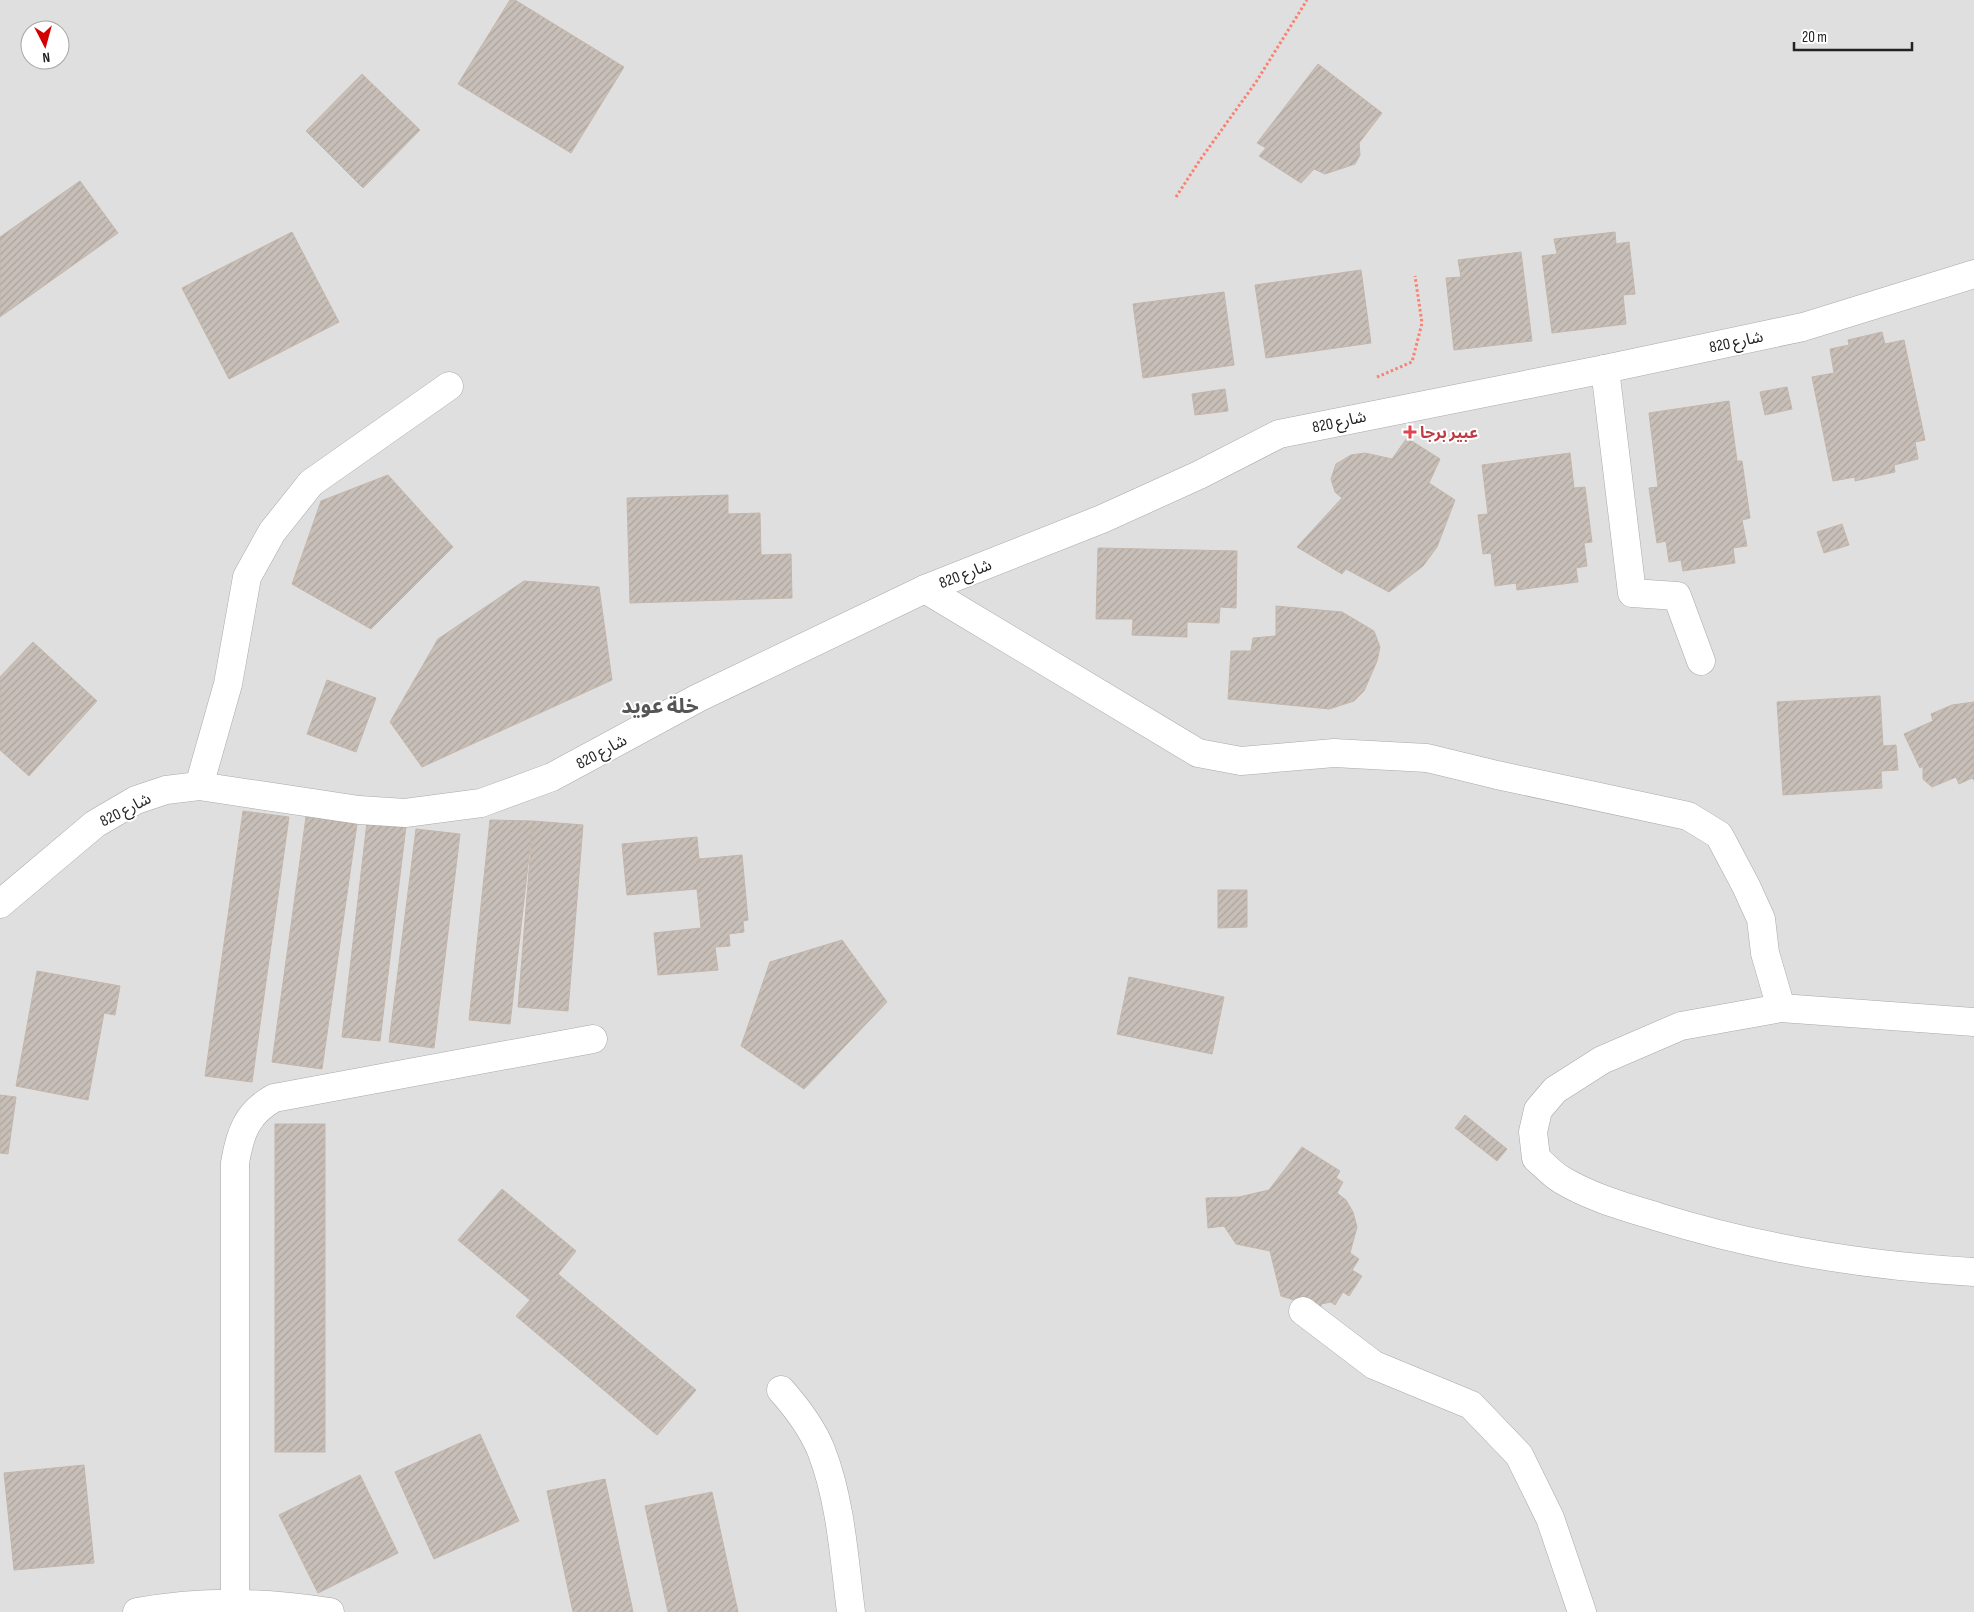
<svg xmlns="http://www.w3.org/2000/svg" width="1974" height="1612" font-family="'Sofia Sans Condensed','Noto Sans Arabic',sans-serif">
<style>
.residential{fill:#e0dfdf;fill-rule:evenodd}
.building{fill:url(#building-hatch);stroke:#c4b6ab}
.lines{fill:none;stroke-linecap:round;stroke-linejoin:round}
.minor-casing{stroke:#a9a9a9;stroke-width:29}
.path{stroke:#fa8072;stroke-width:3;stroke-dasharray:2.5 2.5;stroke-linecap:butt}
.minor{stroke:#fff;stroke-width:28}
.health-dot{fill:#e0444e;stroke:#fff;stroke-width:2}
.labels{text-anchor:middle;stroke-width:4;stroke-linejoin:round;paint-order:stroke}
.street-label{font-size:16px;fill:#222;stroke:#fff}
.health-label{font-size:16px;font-weight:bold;fill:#be3a42;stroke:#fff;text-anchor:start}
.district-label{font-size:21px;font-weight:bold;fill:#555;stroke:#fff}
</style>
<defs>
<pattern id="building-hatch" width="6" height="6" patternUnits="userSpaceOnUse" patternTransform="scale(1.25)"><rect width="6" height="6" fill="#c7bfb8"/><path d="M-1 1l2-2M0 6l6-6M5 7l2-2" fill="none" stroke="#aba49e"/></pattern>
</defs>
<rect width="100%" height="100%" fill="#f2efe9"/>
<path class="residential" d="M0,0h1974v1612h-1974zM30,30h30v30h-30z"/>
<g class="building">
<polygon points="510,0 515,0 624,67 571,153 458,84"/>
<polygon points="1318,64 1382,113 1359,143 1360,155 1355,164 1325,174 1314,169 1301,183 1259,156 1266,148 1257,143"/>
<polygon points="362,74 420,130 363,188 306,131"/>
<polygon points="80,181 118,233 0,317 0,237"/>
<polygon points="292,232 339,322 229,379 182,288"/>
<polygon points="1615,232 1616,244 1629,242 1635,294 1623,295 1626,324 1552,333 1542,256 1557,254 1554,239"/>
<polygon points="1521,252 1532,341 1454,350 1446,278 1461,277 1458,260"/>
<polygon points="1361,270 1371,343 1266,358 1255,285"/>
<polygon points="1224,292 1234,365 1143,378 1133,304"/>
<polygon points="1882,332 1885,344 1904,340 1925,440 1915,442 1918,459 1894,465 1895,472 1855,481 1855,477 1833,481 1812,377 1834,373 1830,349 1849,345 1848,340"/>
<polygon points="1787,387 1792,409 1765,415 1760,392"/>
<polygon points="1225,389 1228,411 1195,415 1192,394"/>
<polygon points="1729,401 1737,461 1742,461 1750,518 1742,520 1747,546 1733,548 1735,563 1683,571 1681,560 1669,562 1666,541 1657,543 1649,488 1658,487 1649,413"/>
<polygon points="1407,438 1440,459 1429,483 1455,500 1437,547 1423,566 1389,592 1346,569 1342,574 1297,547 1342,498 1335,492 1331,479 1336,464 1351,455 1365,453 1392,459"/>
<polygon points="1570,453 1574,488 1585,487 1592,542 1584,543 1587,566 1576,568 1578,582 1517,590 1516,583 1495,586 1491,553 1483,554 1478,515 1488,514 1482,465"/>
<polygon points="388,475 453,547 371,629 292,584 321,501"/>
<polygon points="728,495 728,514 760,513 761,555 791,554 792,598 630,603 627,498"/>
<polygon points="1842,524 1849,545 1824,553 1817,532"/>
<polygon points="1098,548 1237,551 1236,608 1220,607 1219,623 1187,622 1187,637 1132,635 1133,619 1096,619"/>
<polygon points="524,581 599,587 612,680 422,767 390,722 438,639"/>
<polygon points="1276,606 1342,612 1374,631 1380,647 1377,661 1364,691 1354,701 1329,709 1228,699 1231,651 1251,651 1253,638 1276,636"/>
<polygon points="33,642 97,701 29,776 0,750 0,677"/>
<polygon points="327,680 376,698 356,752 307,734"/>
<polygon points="1880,696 1883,746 1896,745 1898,770 1881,771 1882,788 1783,795 1777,702"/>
<polygon points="1974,702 1974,780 1972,778 1959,784 1956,777 1932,787 1923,779 1923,766 1920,768 1904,734 1933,721 1931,714 1952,705"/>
<polygon points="243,811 289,817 252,1082 205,1076"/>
<polygon points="306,817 357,824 322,1069 272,1062"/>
<polygon points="490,820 533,821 510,1024 469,1020"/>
<polygon points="533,821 583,825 568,1011 518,1007"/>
<polygon points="367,822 406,826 380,1041 342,1037"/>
<polygon points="416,829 460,834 434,1048 389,1042"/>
<polygon points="697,837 699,859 742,855 748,920 743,921 744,932 729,934 730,946 715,947 718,970 658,975 654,933 701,928 697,889 627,895 622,844"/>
<polygon points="1218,890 1247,890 1247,927 1218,928"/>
<polygon points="842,940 887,1002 804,1089 741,1046 770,962"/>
<polygon points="37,971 120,986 115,1015 104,1013 88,1100 16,1086"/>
<polygon points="1129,977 1224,997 1212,1054 1117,1034"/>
<polygon points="0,1095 16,1097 8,1154 0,1153"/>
<polygon points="1465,1115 1507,1149 1497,1161 1455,1128"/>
<rect x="275" y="1124" width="50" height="328"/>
<polygon points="1302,1147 1340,1171 1336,1178 1343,1182 1337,1193 1346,1200 1353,1212 1357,1227 1350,1253 1359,1259 1352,1270 1362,1276 1349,1296 1343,1292 1335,1305 1331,1302 1321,1304 1321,1308 1281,1296 1270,1251 1236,1244 1224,1226 1208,1228 1206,1198 1239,1197 1269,1190"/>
<polygon points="502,1189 576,1251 558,1274 696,1390 657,1435 516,1316 530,1300 458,1240"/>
<polygon points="480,1434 519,1521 434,1559 395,1472"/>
<polygon points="84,1465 94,1563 14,1570 4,1473"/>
<polygon points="360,1475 398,1553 318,1593 279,1515"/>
<polygon points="605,1479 633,1612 573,1612 547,1491"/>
<polygon points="712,1492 738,1612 668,1612 645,1506"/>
</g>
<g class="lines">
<g class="minor-casing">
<g id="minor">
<polyline points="1605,369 1632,593 1677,596 1701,661"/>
<polyline points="925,589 1198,753 1241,761 1334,753 1427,758 1497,775 1688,816 1719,835 1746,886 1761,919 1765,953 1781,1008"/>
<polyline points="199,786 228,684 247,577 272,532 311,483 449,386"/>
<polyline points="0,904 95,824 136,800 166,790 199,786 359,810 405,813 481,803 552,777 698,698 925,589 1102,519 1199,475 1279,434 1605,369 1803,327 1974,274"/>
<path d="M1974,1022l-193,-14 -100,18 -79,34 -47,30 -17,20 -5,22 3,26c9,8 17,17 26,22 30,18 64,27 96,37 103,32 208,49 316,55"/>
<polyline points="1303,1311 1374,1365 1471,1405 1519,1455 1550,1518 1582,1612"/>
<path d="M781,1390c16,18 31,38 40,60 20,51 23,108 30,162"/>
<path d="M235,1603v-440c5,-30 12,-50 39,-65l319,-59"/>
<path d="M137,1612c69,-12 124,-10 193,0"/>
</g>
</g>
<g class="path">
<polyline points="1176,197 1200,160 1256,82 1307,0"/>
<polyline points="1377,377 1412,362 1422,323 1415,276"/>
</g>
<use href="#minor" class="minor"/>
</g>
<path class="health-dot" d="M1407.5 424.5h5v5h5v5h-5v5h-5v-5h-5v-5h5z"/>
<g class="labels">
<g class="street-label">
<text transform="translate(1736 341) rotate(-12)" y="6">شارع 820</text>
<text transform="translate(1339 421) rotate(-12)" y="6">شارع 820</text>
<text transform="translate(965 573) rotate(-21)" y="6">شارع 820</text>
<text transform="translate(601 751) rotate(-28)" y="6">شارع 820</text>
<text transform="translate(125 809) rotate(-27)" y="6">شارع 820</text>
</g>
<g class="health-label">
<text x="1420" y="438">عبير برجا</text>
</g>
<g class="district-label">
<text x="660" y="713">خلة عويد</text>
</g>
</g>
<g transform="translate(45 45) rotate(174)"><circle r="24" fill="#ffffff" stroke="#a7a7a7"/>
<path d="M0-4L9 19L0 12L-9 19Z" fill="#d40000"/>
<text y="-8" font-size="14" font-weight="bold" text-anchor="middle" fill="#222222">N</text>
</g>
<path d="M1794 42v8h118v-8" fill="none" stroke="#222222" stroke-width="2.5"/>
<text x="1802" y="42" font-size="15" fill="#222222" stroke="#ffffff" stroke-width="4" paint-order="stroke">20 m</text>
</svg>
